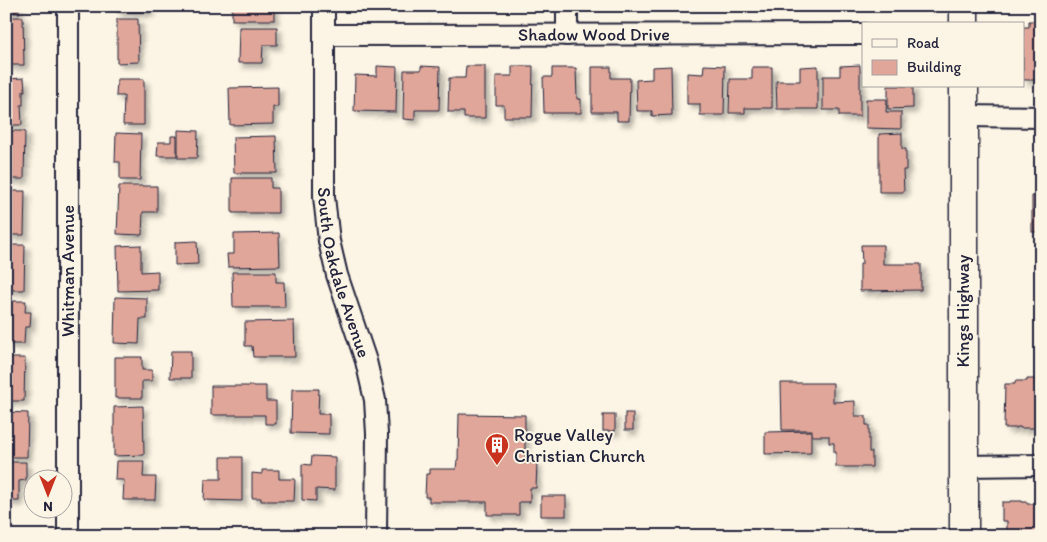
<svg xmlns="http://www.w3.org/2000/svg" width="1047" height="542" font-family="Itim,sans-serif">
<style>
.building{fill:#dfa699;stroke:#22223b;filter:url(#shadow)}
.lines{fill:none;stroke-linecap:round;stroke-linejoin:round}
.street-casing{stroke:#22223b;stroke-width:24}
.secondary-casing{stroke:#22223b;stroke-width:31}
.street{stroke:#fcf5e5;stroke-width:20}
.secondary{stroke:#fcf5e5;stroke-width:28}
.labels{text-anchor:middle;stroke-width:4;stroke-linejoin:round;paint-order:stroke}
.street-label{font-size:18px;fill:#22223b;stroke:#fcf5e5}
.poi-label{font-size:18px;fill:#22223b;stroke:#fcf5e5;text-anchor:start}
</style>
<defs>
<filter id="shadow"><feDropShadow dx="4.5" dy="4.5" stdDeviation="2.5" flood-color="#0004"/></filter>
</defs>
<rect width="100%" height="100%" fill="#fcf5e5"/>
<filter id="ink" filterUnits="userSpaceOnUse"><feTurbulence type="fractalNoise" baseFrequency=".02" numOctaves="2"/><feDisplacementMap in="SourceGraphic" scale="10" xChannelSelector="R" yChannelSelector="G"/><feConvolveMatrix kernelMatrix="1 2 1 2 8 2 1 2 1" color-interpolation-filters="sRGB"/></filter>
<g filter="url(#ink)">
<g class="building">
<rect x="6" y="6" width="13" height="7"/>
<rect x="117" y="6" width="32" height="6"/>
<rect x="232" y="6" width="42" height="14"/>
<polygon points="6,17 23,17 24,65 6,65"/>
<polygon points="117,19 138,19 139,62 117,63"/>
<polygon points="1029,21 1037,21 1037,27 1039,27 1039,31 1041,31 1041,42 1039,42 1039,80 1023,80 1023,27 1029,27"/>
<polygon points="239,27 277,27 277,45 263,45 262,63 238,63"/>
<polygon points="704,65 725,66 724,115 700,115 700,104 687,104 687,73 703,74"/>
<polygon points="860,65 860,116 839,116 839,110 823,110 823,76 840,76 840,66"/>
<polygon points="377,66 397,67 396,112 354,111 355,75 377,76"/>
<polygon points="421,66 440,67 439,110 415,110 415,120 403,119 404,70 421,70"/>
<polygon points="466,66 485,66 485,118 464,118 464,112 448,112 449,78 465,78"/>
<polygon points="512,66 533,66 532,117 504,117 504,105 496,105 496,76 512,76"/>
<polygon points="671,66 672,115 652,116 652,111 637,111 636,80 652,79 652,67"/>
<polygon points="818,66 818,109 777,109 776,81 800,81 800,67"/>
<polygon points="592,67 611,67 611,78 630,78 629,121 617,121 617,112 592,112"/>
<polygon points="752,67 772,67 772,108 745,108 745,113 729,113 730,79 752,79"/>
<polygon points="552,68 576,68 577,99 581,99 581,113 544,113 543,77 552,77"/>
<polygon points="24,78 25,91 23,91 23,105 21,105 22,125 6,125 6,79"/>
<polygon points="117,79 144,79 144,125 123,125 124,96 116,96"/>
<polygon points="888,86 913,86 913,108 888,109"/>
<polygon points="278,87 278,107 273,107 273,124 230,125 229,88"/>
<polygon points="866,99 887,99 886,112 901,112 901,129 866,128"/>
<polygon points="178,130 198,131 197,158 178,158"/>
<polygon points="6,131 25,131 24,179 6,179"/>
<polygon points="116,133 141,134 140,180 120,180 120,162 115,162"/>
<polygon points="902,133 902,149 906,149 906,170 903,170 904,192 879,192 879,134"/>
<polygon points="171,136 177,136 177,156 157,156 158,142 171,142"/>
<polygon points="276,136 277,173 234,173 233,137"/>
<polygon points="232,178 271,178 271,188 278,188 278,213 232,213"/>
<polygon points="119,186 157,186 157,212 143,212 142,235 117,234"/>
<polygon points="6,191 25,191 24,235 6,235"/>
<rect x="1032" y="196" width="9" height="36"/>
<polygon points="279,233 280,266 228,267 227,254 234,254 234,234"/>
<polygon points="197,241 198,264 175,265 175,242"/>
<polygon points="6,245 25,245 24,290 6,290"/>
<polygon points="141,245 141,272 158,271 158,290 118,291 117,246"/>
<polygon points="861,245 883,245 883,264 921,264 921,290 860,291 860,264 862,264"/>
<polygon points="232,272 276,272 276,282 284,282 285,307 233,307"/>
<polygon points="115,297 147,298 147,319 140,319 139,344 114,343"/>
<polygon points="6,301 26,301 25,312 31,312 30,327 25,327 24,344 6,344"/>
<polygon points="294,321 295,357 253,357 252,346 245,346 245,322"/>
<polygon points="171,351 191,351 191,378 170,378"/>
<polygon points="115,357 142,357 142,370 152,370 152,381 142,381 142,398 115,398"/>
<polygon points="6,358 25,358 24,401 6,401"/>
<polygon points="1027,379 1039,379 1039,428 1020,428 1020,427 1017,427 1017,428 1004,428 1005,384 1015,384 1015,381 1027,381"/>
<polygon points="781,383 833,383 833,402 855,401 855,416 866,416 866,425 869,425 869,452 872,452 872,467 836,467 836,452 834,452 834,443 829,443 829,436 812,436 812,430 782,430"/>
<polygon points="211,386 266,386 266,401 276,401 276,424 265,424 265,415 211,415"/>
<polygon points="292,389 319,389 318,414 329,414 329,434 291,433"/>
<polygon points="143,406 144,455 114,456 114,407"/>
<polygon points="6,412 28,413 27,457 6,457"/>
<rect x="625" y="413" width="8" height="17"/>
<polygon points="459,414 525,415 525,463 537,463 536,488 530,488 530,502 519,502 519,515 487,515 487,502 429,502 429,497 425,497 426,474 430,474 430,469 456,469 457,460 458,460"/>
<rect x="603" y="415" width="12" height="16"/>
<polygon points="811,431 811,453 765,454 765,432"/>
<polygon points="312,456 335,457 335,490 316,489 316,501 302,500 302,464 311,465"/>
<polygon points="221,457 242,457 242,501 204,500 205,479 221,479"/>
<polygon points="116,461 144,461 143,477 156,477 155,500 123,500 124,480 115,480"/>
<polygon points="6,462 26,462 26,480 19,481 19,501 6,501"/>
<polygon points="262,470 279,470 279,479 295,479 294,501 261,501 261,498 252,498 252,473 262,474"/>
<rect x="541" y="496" width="25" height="20"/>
<polygon points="1010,501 1022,501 1022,502 1027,502 1027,504 1041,504 1041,536 1007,536 1007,521 1002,521 1002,502 1010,502"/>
</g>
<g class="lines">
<g class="street-casing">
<g id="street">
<polyline points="68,6 68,536"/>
<path id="s1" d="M324,6v191l5,44 8,34 29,86 9,39 2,34 -1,102"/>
<polyline points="567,6 567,35"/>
<path id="s2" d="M324,35l539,-1"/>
<polyline points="964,116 1041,117"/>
<polyline points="963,466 1041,465"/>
</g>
</g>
<g class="secondary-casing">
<g id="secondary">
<polyline points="964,6 964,24"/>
<polyline points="964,536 964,86"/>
</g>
</g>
<use href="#street" class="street"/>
<use href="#secondary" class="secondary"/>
</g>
</g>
<defs>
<g id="building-pin" transform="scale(1.25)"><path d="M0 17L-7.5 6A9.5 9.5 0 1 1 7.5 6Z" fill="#c8321e" stroke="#fcf5e5"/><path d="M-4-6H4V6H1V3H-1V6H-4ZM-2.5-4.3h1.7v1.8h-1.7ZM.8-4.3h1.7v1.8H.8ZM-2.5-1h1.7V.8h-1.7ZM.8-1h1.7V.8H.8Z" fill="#fff"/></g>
</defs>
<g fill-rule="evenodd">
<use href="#building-pin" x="497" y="445"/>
</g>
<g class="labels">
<g class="street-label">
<text dy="6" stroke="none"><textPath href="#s2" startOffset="270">Shadow Wood Drive</textPath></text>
<text transform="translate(68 271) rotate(-90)" y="6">Whitman Avenue</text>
<text dy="6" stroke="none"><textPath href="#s1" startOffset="269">South Oakdale Avenue</textPath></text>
<text transform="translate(963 311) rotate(-90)" y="6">Kings Highway</text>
</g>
<g class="poi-label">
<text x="514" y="441">Rogue Valley<tspan x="514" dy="21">Christian Church</tspan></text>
</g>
</g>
<rect width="1047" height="542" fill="none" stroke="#fcf5e5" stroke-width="25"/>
<rect x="12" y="12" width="1022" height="517" fill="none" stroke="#22223b" stroke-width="2" filter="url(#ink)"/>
<rect x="862" y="22" width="162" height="65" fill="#fcf5e5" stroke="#a5a1a1"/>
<rect x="872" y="39" width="25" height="8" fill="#fcf5e5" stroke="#a5a1a1"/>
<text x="907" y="48" font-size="15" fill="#22223b">Road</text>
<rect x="872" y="60" width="25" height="15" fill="#dfa699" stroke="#a5a1a1"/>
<text x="907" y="72" font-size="15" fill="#22223b">Building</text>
<g transform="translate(48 494) rotate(180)"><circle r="24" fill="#fcf5e5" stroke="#a5a1a1"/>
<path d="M0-4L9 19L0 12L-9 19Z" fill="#c8321e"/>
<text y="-8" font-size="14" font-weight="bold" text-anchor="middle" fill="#22223b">N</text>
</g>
</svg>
